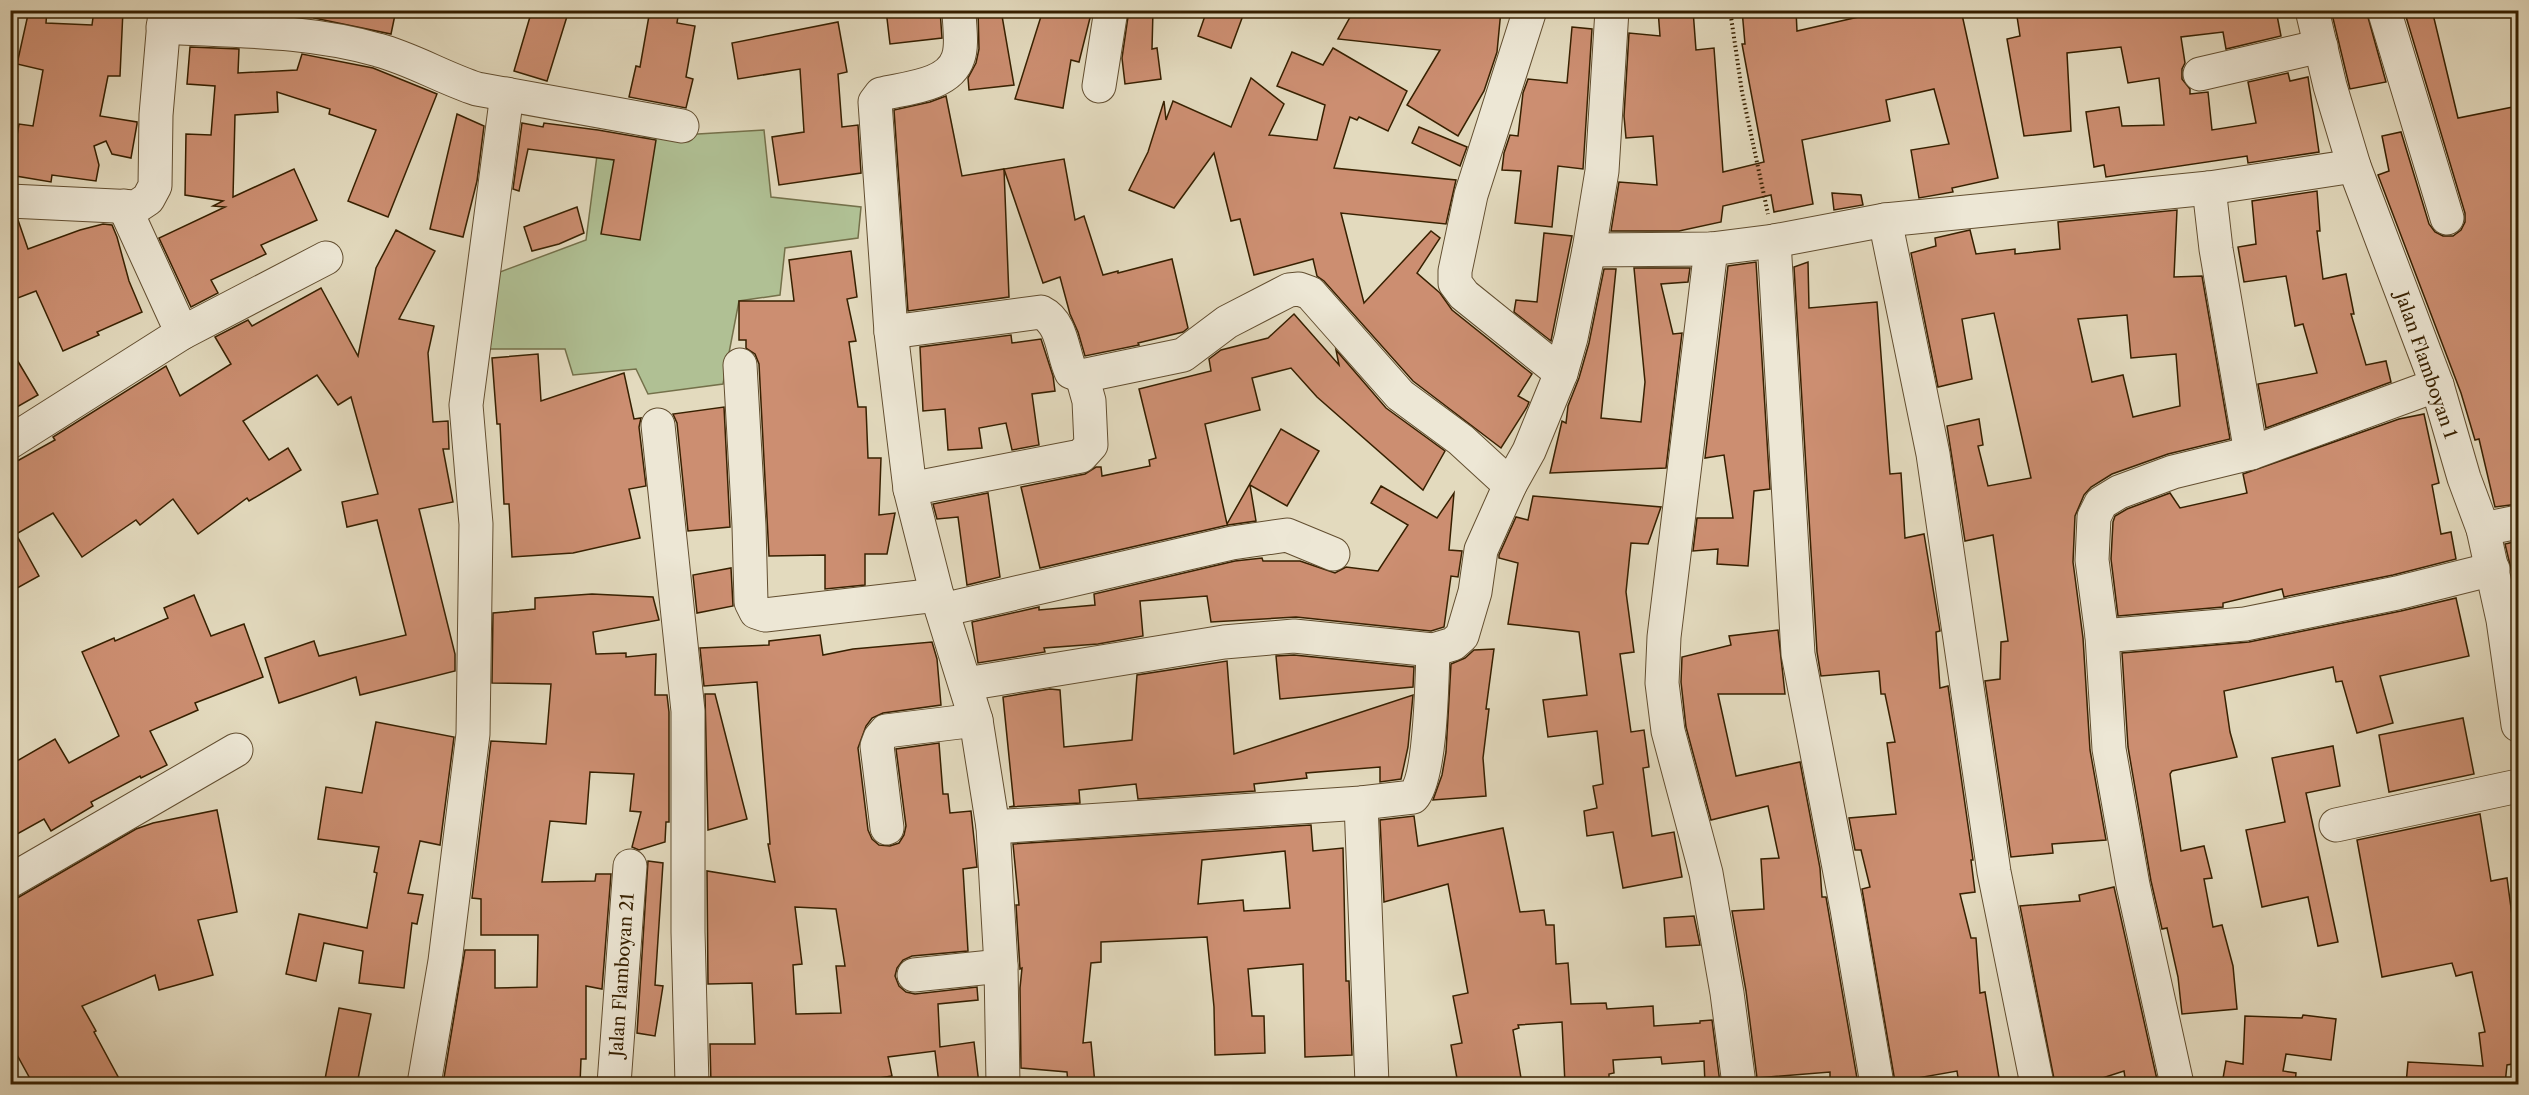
<svg xmlns="http://www.w3.org/2000/svg" width="2529" height="1095" font-family="'Libre Caslon Text',serif">
<style>
.green{fill:#b0c094;stroke:#74704a;stroke-width:1.5}
.building{fill:#cc8e71;stroke:#372000;stroke-width:1.5;fill-rule:evenodd}
.lines{fill:none;stroke-linecap:round;stroke-linejoin:round}
.minor-casing{stroke:#624e30;stroke-width:35}
.path{stroke:#372000;stroke-width:4;stroke-dasharray:1.5 3;stroke-linecap:butt}
.minor{stroke:#ede7d5;stroke-width:33}
.labels{text-anchor:middle;stroke-width:4.5;stroke-linejoin:round;paint-order:stroke}
.street-label{font-size:18px;fill:#372000;stroke:#ede7d5}
</style>
<rect width="100%" height="100%" fill="#e3dabe"/>
<filter id="stains"><feTurbulence type="fractalNoise" baseFrequency=".00333" numOctaves="4"/><feColorMatrix values="0 0 0 0 .2 0 0 0 0 .09 0 0 0 0 .02 0 0 0 .5 -.17"/></filter>
<radialGradient id="worn" r=".72"><stop offset=".6" stop-color="#630" stop-opacity="0"/><stop offset="1" stop-color="#630" stop-opacity=".3"/></radialGradient>
<polygon class="green" points="764,130 771,197 861,207 858,238 785,248 780,295 739,301 723,384 648,394 636,369 573,375 565,349 488,349 492,275 586,240 599,140"/>
<g class="building">
<polygon points="29,10 47,10 46,23 92,25 94,10 123,10 120,76 108,76 100,116 137,122 137,124 131,158 112,154 106,141 94,146 99,165 96,181 52,175 51,182 10,175 10,148 15,148 19,124 33,126 43,70 17,64"/>
<polygon points="317,10 396,10 391,34 314,18"/>
<polygon points="532,10 569,10 547,81 514,71"/>
<polygon points="650,10 679,10 677,23 695,26 686,77 693,79 686,108 629,97 636,66 640,67"/>
<polygon points="886,10 940,10 942,38 890,44"/>
<polygon points="978,10 1001,10 1014,85 969,90 968,78 976,63 979,49"/>
<polygon points="1043,10 1092,10 1079,62 1071,60 1063,108 1015,99"/>
<polygon points="1129,10 1153,10 1152,49 1157,48 1161,79 1125,84 1122,58"/>
<polygon points="1207,10 1245,10 1231,48 1198,36"/>
<polygon points="1354,10 1501,10 1497,52 1484,91 1458,136 1407,105 1440,50 1338,39"/>
<polygon points="1658,10 1693,10 1696,50 1714,48 1723,172 1764,162 1742,44 1745,44 1742,10 1796,10 1797,31 1889,10 1961,10 1998,178 1952,188 1953,192 1919,198 1911,150 1949,144 1934,89 1886,100 1890,121 1802,140 1813,204 1774,212 1771,195 1723,206 1721,222 1679,231 1611,231 1619,182 1657,185 1653,136 1626,138 1624,116 1629,33 1660,36"/>
<polygon points="2016,10 2276,10 2281,36 2226,49 2223,32 2181,37 2185,63 2182,69 2182,79 2190,89 2190,94 2208,92 2212,130 2256,123 2248,82 2288,73 2290,81 2308,77 2319,152 2248,163 2247,156 2106,177 2104,165 2094,167 2086,112 2119,107 2122,126 2164,125 2159,78 2128,83 2121,47 2067,53 2071,131 2024,136 2007,39 2020,36"/>
<polygon points="2331,10 2366,10 2386,82 2350,89"/>
<polygon points="2404,10 2432,10 2458,118 2518,106 2518,504 2495,507 2479,439 2475,440 2461,393 2378,175 2389,171 2382,136 2401,132 2429,224 2435,232 2443,236 2453,236 2461,230 2465,222 2465,213"/>
<polygon points="838,22 847,72 838,74 842,127 858,125 861,173 779,185 772,137 804,132 800,69 738,79 732,43"/>
<polygon points="1572,27 1592,29 1583,169 1558,166 1552,227 1515,223 1521,171 1502,170 1504,153 1510,135 1518,136 1523,93 1528,79 1567,83"/>
<polygon points="190,47 239,49 238,73 297,70 302,54 373,68 437,94 388,217 348,201 376,130 329,114 330,109 277,92 278,112 235,115 233,197 294,169 317,220 261,245 266,254 211,280 218,293 191,307 159,238 225,207 213,206 223,201 185,195 186,134 211,135 215,86 187,84"/>
<polygon points="1333,48 1407,91 1388,131 1359,117 1357,120 1350,117 1334,168 1456,180 1446,224 1341,213 1364,303 1431,231 1440,238 1417,273 1440,293 1452,310 1532,374 1518,396 1529,402 1527,407 1501,448 1413,381 1324,281 1317,276 1313,259 1254,275 1240,219 1231,221 1214,153 1174,208 1129,190 1148,152 1164,101 1166,120 1173,101 1231,127 1251,78 1284,104 1269,135 1317,140 1325,105 1277,86 1292,52 1323,65"/>
<polygon points="946,96 962,176 1004,169 1009,297 908,311 894,110 930,102"/>
<polygon points="457,114 484,126 477,181 463,237 430,229"/>
<polygon points="522,123 543,127 544,123 598,130 656,140 640,240 601,234 614,160 528,149 519,191 513,189"/>
<polygon points="1419,127 1467,147 1460,166 1412,143"/>
<polygon points="1064,159 1075,220 1084,216 1103,275 1118,271 1118,273 1172,259 1188,328 1183,332 1138,343 1139,345 1085,356 1078,332 1070,314 1060,277 1043,283 1004,169"/>
<polygon points="2317,191 2320,231 2317,231 2323,279 2346,274 2354,314 2351,314 2366,365 2386,361 2391,382 2266,428 2258,384 2317,373 2303,324 2295,326 2286,276 2244,282 2238,247 2256,244 2252,201"/>
<polygon points="1832,193 1861,195 1863,205 1834,210"/>
<polygon points="577,207 584,233 559,244 532,251 524,227"/>
<path d="M2177,210l-3,67 28,-1 28,163 -62,15 -56,20 -21,13 -7,8 -9,21 -2,46 10,76 7,112 16,90 -54,4 1,9 -42,4 -26,-176 15,-2 1,-37 7,-1 -15,-106 -28,6 -18,-115 32,-7 4,26 -5,1 10,40 43,-8 -37,-165 -32,6 10,60 -34,8 -27,-134 25,-7 -1,-8 35,-8 6,24 39,-5v5l45,-5 -2,-27zM2127,315l4,43 45,-4 4,52 -47,11 -10,-42 -31,7 -14,-63z"/>
<polygon points="10,220 18,220 28,249 80,230 103,224 112,225 117,237 129,281 142,312 97,332 99,335 63,351 36,291 10,301"/>
<polygon points="396,230 435,251 399,319 434,326 428,353 433,422 448,421 449,449 443,449 453,502 419,509 455,654 455,671 360,695 356,677 279,703 265,658 314,641 319,656 406,635 377,520 347,527 342,502 378,494 351,397 338,405 317,375 243,421 269,460 288,448 301,470 249,501 247,498 198,534 173,499 140,525 136,520 82,557 53,513 16,534 39,576 10,592 10,465 55,440 53,437 166,366 180,396 231,364 215,337 248,320 252,326 321,288 358,356 376,268"/>
<polygon points="1544,233 1572,236 1551,341 1514,312 1516,300 1537,302"/>
<polygon points="851,251 857,297 847,299 856,341 849,342 858,407 866,407 868,458 881,458 879,515 895,513 887,554 865,554 865,585 825,589 825,555 769,556 759,364 755,354 746,348 746,340 739,340 739,301 794,301 789,260"/>
<polygon points="1756,262 1770,489 1754,491 1748,566 1717,564 1718,549 1693,551 1697,518 1733,518 1724,455 1705,458 1728,266"/>
<polygon points="1808,262 1809,308 1877,302 1890,474 1901,473 1905,538 1924,534 1940,631 1936,632 1940,688 1948,686 1973,860 1971,860 1975,892 1960,894 1971,938 1976,938 1980,993 1985,992 2000,1084 1959,1084 1957,1071 1895,1082 1862,889 1870,887 1861,850 1855,850 1849,818 1896,814 1887,743 1895,742 1885,694 1881,694 1879,671 1821,676 1817,652 1794,267"/>
<polygon points="1634,268 1690,268 1688,282 1661,284 1673,334 1682,333 1666,468 1550,473 1562,421 1566,423 1568,406 1579,378 1589,343 1604,269 1616,269 1601,418 1641,422 1645,382"/>
<polygon points="1294,314 1339,365 1336,350 1386,408 1445,451 1423,490 1317,397 1291,368 1252,378 1260,410 1205,424 1227,524 1281,429 1319,451 1287,506 1250,485 1256,521 1228,525 1040,568 1021,487 1085,474 1096,467 1101,467 1102,476 1150,466 1149,460 1156,458 1139,389 1211,371 1209,359 1221,350 1268,338"/>
<polygon points="1011,335 1012,343 1041,339 1053,376 1055,391 1032,394 1039,445 1012,450 1006,423 979,428 982,448 948,450 945,409 923,411 920,347"/>
<polygon points="10,348 38,395 10,411"/>
<polygon points="538,354 541,401 624,373 634,419 641,418 639,427 646,486 629,489 640,538 573,553 512,557 509,504 504,504 500,424 497,424 492,358"/>
<polygon points="724,407 730,527 688,531 677,423 673,414"/>
<polygon points="2424,414 2439,483 2432,485 2441,534 2451,532 2456,559 2393,575 2284,597 2282,589 2223,603 2223,607 2118,616 2111,559 2113,522 2115,516 2127,509 2170,493 2180,508 2247,493 2243,474 2399,419"/>
<polygon points="1381,486 1437,518 1454,493 1449,550 1462,551 1458,577 1451,576 1444,627 1431,631 1296,617 1211,622 1207,596 1140,601 1143,636 1098,644 1044,648 1045,652 978,663 972,622 1039,607 1039,610 1095,605 1094,594 1235,561 1262,558 1263,561 1300,561 1335,573 1346,567 1378,571 1408,525 1371,503"/>
<polygon points="988,493 1000,577 967,585 958,517 937,519 933,504"/>
<polygon points="1533,496 1661,507 1648,544 1631,543 1626,592 1634,652 1620,654 1631,732 1644,730 1649,767 1643,768 1652,836 1674,832 1682,877 1623,888 1613,832 1587,836 1584,811 1597,808 1593,786 1603,784 1597,731 1548,737 1543,700 1587,695 1579,632 1508,624 1518,563 1499,558 1499,555 1516,517 1528,520"/>
<polygon points="2518,541 2518,594 2517,594 2505,544"/>
<polygon points="731,568 733,606 697,613 693,575"/>
<polygon points="592,594 653,597 659,620 593,632 596,654 626,653 626,657 656,654 655,695 667,695 669,712 669,822 666,822 665,842 639,850 632,847 641,812 630,811 634,774 590,772 586,824 550,821 542,882 595,881 596,874 611,874 602,989 586,986 586,1059 581,1059 580,1084 443,1084 465,950 495,950 495,988 537,987 538,935 481,935 481,899 472,898 491,741 546,744 551,684 492,683 493,613 535,609 535,598"/>
<polygon points="194,595 211,636 244,624 263,677 195,703 198,710 150,731 167,765 141,778 140,776 91,802 93,806 51,831 44,819 10,838 10,765 55,739 69,763 119,736 82,652 114,638 115,641 168,618 164,608"/>
<polygon points="2456,598 2469,656 2380,676 2393,723 2357,733 2342,681 2336,682 2333,667 2224,691 2230,732 2237,757 2172,771 2170,774 2181,851 2204,846 2212,878 2204,879 2213,927 2222,925 2233,966 2237,1009 2182,1014 2178,977 2167,928 2162,929 2151,881 2128,747 2122,653 2249,642 2401,611"/>
<polygon points="1778,630 1785,694 1718,694 1736,776 1800,762 1820,868 1822,897 1826,897 1858,1084 1830,1084 1830,1072 1757,1078 1746,991 1732,911 1764,909 1761,859 1779,858 1768,806 1711,820 1686,727 1681,682 1682,657 1731,645 1729,636"/>
<path d="M820,635l3,20 30,-6 79,-7 5,17 4,46 -58,8 -11,5 -6,8 -8,22 10,82 4,9 7,6 11,1 9,-3 5,-8 2,-9 -10,-77 43,-6 4,51h5l2,19 21,-2 6,56 -14,2 5,82 -56,5 -9,4 -6,8 -2,8 4,10 7,6 9,2 62,-7 1,13 -40,4 2,43 34,-5 5,42h-40l-4,-33 -47,6 4,19 -52,8h-32l-1,-3 -96,3 -1,-40h45l-3,-61 -44,1 -1,-113 68,11 -7,-38h2l-13,-162 -53,4 -4,-38 69,-3v-4zM795,907l41,2 9,57h-9l5,47 -45,1 -3,-49 9,-1z"/>
<polygon points="1494,649 1486,709 1489,709 1483,758 1486,796 1433,800 1442,775 1446,752 1451,664 1465,658 1474,650"/>
<polygon points="1294,655 1414,667 1413,687 1280,699 1276,656"/>
<polygon points="1227,661 1234,754 1413,695 1408,747 1401,779 1380,782 1380,767 1306,773 1307,778 1254,784 1255,791 1138,799 1136,784 1079,790 1080,803 1009,807 1014,806 1003,697 1050,689 1060,690 1064,747 1132,740 1137,675"/>
<polygon points="705,694 715,694 747,819 708,830"/>
<polygon points="2463,718 2474,774 2389,792 2379,735"/>
<polygon points="376,722 454,737 440,845 420,841 408,893 423,895 417,924 412,923 404,988 359,983 363,951 324,943 316,981 286,974 299,914 367,928 377,873 374,872 379,847 318,839 326,787 362,793"/>
<polygon points="2333,746 2340,786 2306,793 2338,942 2318,946 2308,897 2262,907 2246,830 2285,822 2272,758"/>
<polygon points="217,810 237,912 198,920 213,975 159,990 155,975 82,1006 96,1031 94,1032 122,1084 33,1084 10,1042 10,900 19,897 136,829 153,823"/>
<polygon points="2480,814 2491,881 2507,878 2514,930 2518,929 2518,1063 2507,1065 2505,1084 2406,1084 2408,1062 2483,1066 2479,1033 2485,1032 2472,972 2456,976 2452,963 2382,977 2357,840"/>
<polygon points="1414,816 1418,846 1503,828 1520,912 1544,910 1546,925 1554,925 1556,964 1568,963 1571,1004 1606,1003 1607,1009 1653,1006 1654,1026 1700,1023 1700,1021 1712,1020 1720,1083 1705,1084 1704,1061 1662,1064 1661,1057 1613,1060 1614,1073 1609,1074 1609,1084 1565,1084 1562,1022 1518,1025 1519,1028 1513,1030 1522,1084 1458,1084 1451,1045 1462,1043 1453,996 1468,993 1448,884 1384,902 1380,820"/>
<path d="M1311,825l2,26 30,-3 3,133h3l3,74 -47,2 -2,-93 -55,5 4,47h12l1,37 -50,2 -1,-48 -7,-70 -106,5v20l-10,1 -8,80 8,-1 4,42h-27l-1,-12 -46,-4 -1,-80 2,-20 -2,1 -4,-64h3l-6,-61zM1285,851l5,57 -46,3 -1,-11 -45,4 4,-44z"/>
<polygon points="648,861 663,863 655,985 663,986 655,1036 637,1033"/>
<polygon points="2114,887 2158,1084 2126,1084 2124,1071 2084,1084 2055,1084 2020,906 2080,901 2079,895"/>
<polygon points="1694,916 1700,945 1666,947 1664,918"/>
<polygon points="339,1008 371,1014 357,1084 324,1084"/>
<polygon points="2303,1015 2336,1019 2331,1060 2286,1054 2283,1071 2296,1073 2295,1084 2222,1084 2226,1061 2243,1064 2245,1016 2302,1018"/>
</g>
<g class="lines">
<g class="minor-casing">
<g id="minor">
<path d="M959,10c0,14 4,35 -1,48 -9,28 -52,30 -77,36l-6,8 16,230 19,157 27,106 39,125 17,107 8,139 2,118"/>
<polyline points="1530,10 1471,195 1455,271 1455,283 1464,295 1561,373"/>
<polyline points="2312,10 2330,86 2354,166 2437,385 2464,478 2483,529 2503,620 2518,725"/>
<polyline points="2384,10 2447,218"/>
<path d="M163,27c71,4 146,3 215,23 34,9 65,28 99,39l205,37"/>
<polyline points="2200,74 2321,46"/>
<polyline points="1099,86 1111,10"/>
<polyline points="2209,188 2216,249 2251,453"/>
<polyline points="10,201 136,207 148,199 155,186 156,115 165,10"/>
<polyline points="124,206 182,333"/>
<polyline points="1885,220 1933,454 1994,872 2037,1084"/>
<polyline points="1774,241 1798,654 1847,909 1877,1084"/>
<polyline points="1711,249 1664,637 1662,683 1668,731 1706,873 1727,993 1739,1084"/>
<polyline points="1589,250 1711,249 1774,241 1885,220 2209,188 2354,166"/>
<path d="M891,332l150,-20c22,11 21,40 30,60l11,4 101,-21 44,-33 62,-32 10,-1 11,4 90,102 61,45 49,45"/>
<polyline points="740,365 749,526 751,602 756,612 765,615 937,595"/>
<polyline points="658,425 688,711 688,932 692,1084"/>
<polyline points="10,442 182,333 326,258"/>
<polyline points="910,489 1081,456 1091,445 1089,401 1082,376"/>
<polyline points="2483,529 2518,522"/>
<polyline points="942,610 1232,543 1287,535 1333,554"/>
<polyline points="2102,636 2245,624 2397,593 2493,569"/>
<polyline points="966,684 1224,642 1294,636 1433,650 1453,644 1462,636 1475,592 1481,550 1510,485 1529,451 1561,373 1571,338 1589,250 1602,171 1612,10"/>
<polyline points="1361,803 1372,1084"/>
<polyline points="2336,825 2518,786"/>
<path d="M993,827l368,-24 52,-6c18,-19 19,-118 20,-147"/>
<polyline points="887,828 877,746 880,738 886,731 976,720"/>
<polyline points="10,881 236,750"/>
<polyline points="914,975 1001,966"/>
<polyline points="424,1084 445,961 473,734 476,524 466,405 507,94"/>
<polyline points="614,1084 630,866"/>
<polyline points="2177,1084 2133,885 2109,749 2102,636 2092,560 2094,517 2101,503 2119,492 2173,472 2251,453 2437,385"/>
</g>
</g>
<polyline class="path" points="1730,10 1742,92 1768,214"/>
<use href="#minor" class="minor"/>
</g>
<g class="labels">
<g class="street-label">
<text transform="translate(2426 365) rotate(71)" y="6">Jalan Flamboyan 1</text>
<text transform="translate(622 975) rotate(-86)" y="6">Jalan Flamboyan 21</text>
</g>
</g>
<rect width="2529" height="1095" fill="none" stroke="#e3dabe" stroke-width="36"/>
<rect x="12" y="12" width="2505" height="1071" fill="none" stroke="#372000" stroke-width="3"/>
<rect x="18" y="18" width="2493" height="1059" fill="none" stroke="#372000" stroke-width="1.5"/>
<rect width="100%" height="100%" filter="url(#stains)"/>
<rect width="100%" height="100%" fill="url(#worn)"/>
</svg>
